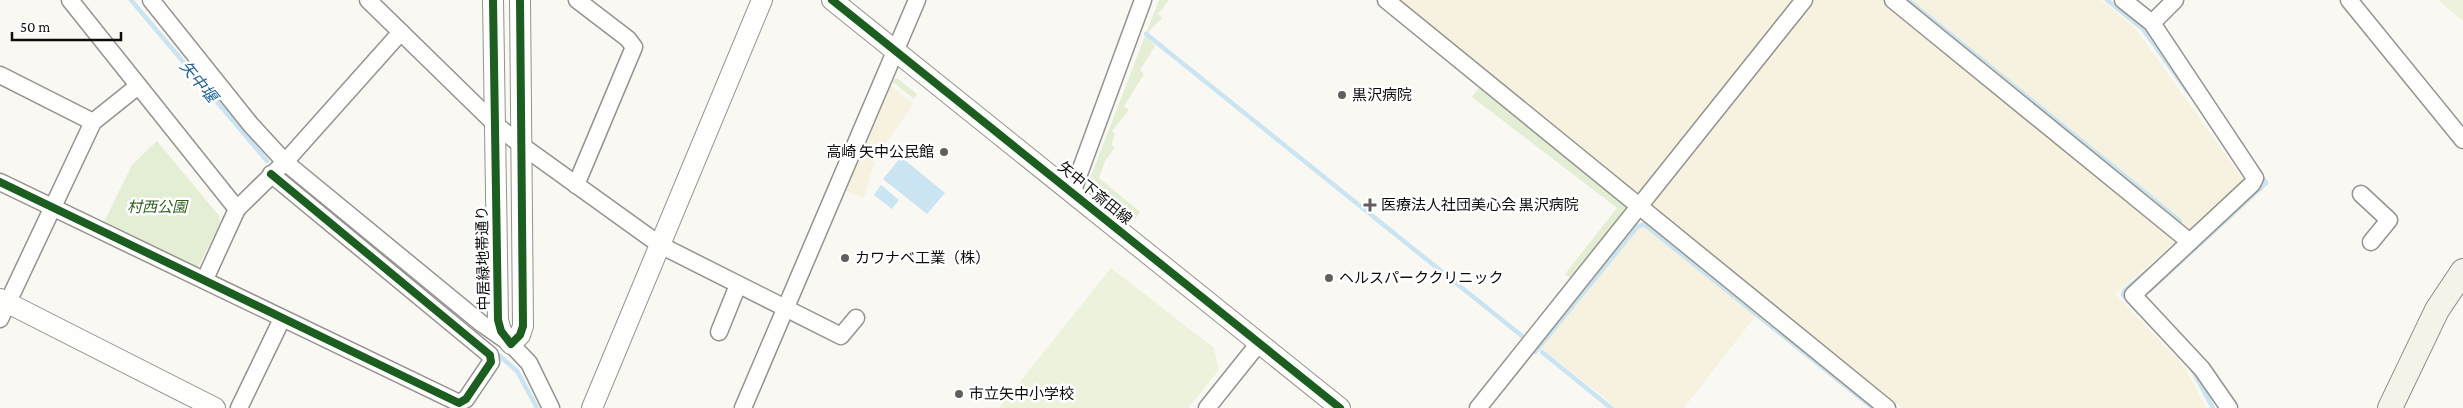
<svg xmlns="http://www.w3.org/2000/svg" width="2463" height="408" font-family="'Crimson Pro','Noto Sans JP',serif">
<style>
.farmland{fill:#f6f2df}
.green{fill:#e3eed4}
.pitch{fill:#edf2dd}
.water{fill:#cbe4f1}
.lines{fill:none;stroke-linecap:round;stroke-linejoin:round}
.stream{stroke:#cbe4f1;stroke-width:4.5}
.minor-casing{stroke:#949390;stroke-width:19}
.tertiary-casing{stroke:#949390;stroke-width:22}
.secondary-casing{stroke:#8a8987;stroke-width:26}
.minor{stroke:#fefefd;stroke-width:16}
.tertiary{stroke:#fefefd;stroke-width:20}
.secondary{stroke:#f4f3ea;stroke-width:24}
.cycleway-casing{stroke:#fff;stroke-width:11}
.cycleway{stroke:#1b5e20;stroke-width:8}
.poi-dot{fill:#605f5d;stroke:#fff;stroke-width:2}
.labels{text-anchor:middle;stroke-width:5;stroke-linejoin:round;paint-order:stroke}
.poi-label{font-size:15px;fill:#0d0d0d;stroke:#fff;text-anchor:start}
.street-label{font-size:15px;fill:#0d0d0d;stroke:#fff}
.park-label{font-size:15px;font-style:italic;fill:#305f23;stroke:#fff}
.water-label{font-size:16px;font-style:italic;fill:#216394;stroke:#fff}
</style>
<rect width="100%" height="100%" fill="#faf8f2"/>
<g class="farmland">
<polygon points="1396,0 2101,0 2135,28 2245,182 2115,294 2184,366 2206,408 1902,408 1768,300 1684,408 1606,408 1610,402 1541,348 1637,229 1643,226 1658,210"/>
<polygon points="889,84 913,104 875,159 864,198 842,189"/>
</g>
<g class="green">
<polygon points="1159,0 1169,0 1158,14 1162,18 1150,30 1147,37 1155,46 1140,70 1144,74 1124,106 1129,110 1112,131 1115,134 1111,145 1115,147 1105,161 1099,178 1140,212 1135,219 1094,186 1091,176"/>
<polygon points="897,78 917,94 914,99 891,81"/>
<polygon points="1480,86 1627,204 1627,210 1572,279 1565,274 1617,208 1472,97"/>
<polygon points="157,141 219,216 220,224 196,271 102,226 132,165"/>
</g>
<g class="pitch">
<polygon points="2438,0 2463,0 2463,21"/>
<polygon points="1111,268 1214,348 1219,370 1188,408 999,408"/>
</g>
<g class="water">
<polygon points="901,157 945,193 927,214 883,179"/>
<polygon points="881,185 899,200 892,209 874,195"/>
</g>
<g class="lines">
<g class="stream">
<polyline points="131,0 267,161"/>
<polyline points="1908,0 2180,221"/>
<polyline points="2107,0 2143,29 2188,92"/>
<polyline points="1146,34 1522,336"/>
<polyline points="2150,290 2266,183 2260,174"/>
<polyline points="2139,313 2123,295 2124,291 2148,271"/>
<polyline points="494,351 517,371 537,408"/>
<polyline points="1535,352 1637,227 1644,224 1873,408"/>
<polyline points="1542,352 1611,408"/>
<polyline points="2192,369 2213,408"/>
</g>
<g class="minor-casing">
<g id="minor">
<polyline points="70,0 237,209"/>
<polyline points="151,0 251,125 285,162 481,323 511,344 529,363 551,408"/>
<polyline points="368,0 495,124 521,145 660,245 841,336 856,318"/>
<polyline points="1386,0 1887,408"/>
<polyline points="1893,0 2190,242"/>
<polyline points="2123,0 2152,23 2255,178 2252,184 2133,295 2202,369 2229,408"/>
<polyline points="2349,0 2463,140"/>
<polyline points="2152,23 2175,0"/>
<polyline points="0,75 93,122"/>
<polyline points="0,182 459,403 466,399 491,362 490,355 271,174"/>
<polyline points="576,185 634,47 628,39 577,0"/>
<polyline points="1072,193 1143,0"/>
<polyline points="2361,194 2389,220 2371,242"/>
<polyline points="205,279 237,209 285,162 401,32"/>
<polyline points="0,319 93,122 138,86"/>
<polyline points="719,332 738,285"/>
<polyline points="239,408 282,319"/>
<polyline points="743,408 917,0"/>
<polyline points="1207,408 1259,343"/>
<polyline points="1478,408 1804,0"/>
</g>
</g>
<g class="tertiary-casing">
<g id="tertiary">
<polyline points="493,0 498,320 501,331 511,344 520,335 523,326 520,0"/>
<polyline points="832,0 1340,408"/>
<polyline points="0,299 215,408"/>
<polyline points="592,408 762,0"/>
</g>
</g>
<g class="secondary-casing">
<polyline id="secondary" points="2390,408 2437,310 2463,271"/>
</g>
<use href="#minor" class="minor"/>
<use href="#tertiary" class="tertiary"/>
<use href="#secondary" class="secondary"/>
<g class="cycleway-casing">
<g id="cycleway">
<polyline points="493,0 498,320 501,331 511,344 520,335 523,326 520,0"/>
<polyline points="832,0 1340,408"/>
<polyline points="0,182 459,403 466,399 491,362 490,355 271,174"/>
</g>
</g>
<use href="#cycleway" class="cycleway"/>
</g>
<g class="poi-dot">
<circle cx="1342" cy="95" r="5"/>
<circle cx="944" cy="152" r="5"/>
<path d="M1367.5 197.5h5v5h5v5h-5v5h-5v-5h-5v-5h5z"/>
<circle cx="845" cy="258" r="5"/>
<circle cx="1329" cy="278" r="5"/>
<circle cx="959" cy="394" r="5"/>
</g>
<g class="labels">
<g class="poi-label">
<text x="1352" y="100">黒沢病院</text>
<text x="934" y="157" text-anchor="end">高崎 矢中公民館</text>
<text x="1381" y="210">医療法人社団美心会 黒沢病院</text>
<text x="855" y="263">カワナベ工業（株）</text>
<text x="1339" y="283">ヘルスパーククリニック</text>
<text x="969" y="399">市立矢中小学校</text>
</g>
<g class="street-label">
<text transform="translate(1095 193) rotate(39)" y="5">矢中下斎田線</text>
<text transform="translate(483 258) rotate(-91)" y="5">中居緑地帯通り</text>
</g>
<g class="park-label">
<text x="157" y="212">村西公園</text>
</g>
<g class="water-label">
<text transform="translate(199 81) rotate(50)" y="6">矢中堰</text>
</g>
</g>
<path d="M12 32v8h109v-8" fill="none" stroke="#0d0d0d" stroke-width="2.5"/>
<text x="20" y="32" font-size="15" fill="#0d0d0d" stroke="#ffffff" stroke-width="4" paint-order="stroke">50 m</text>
</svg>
